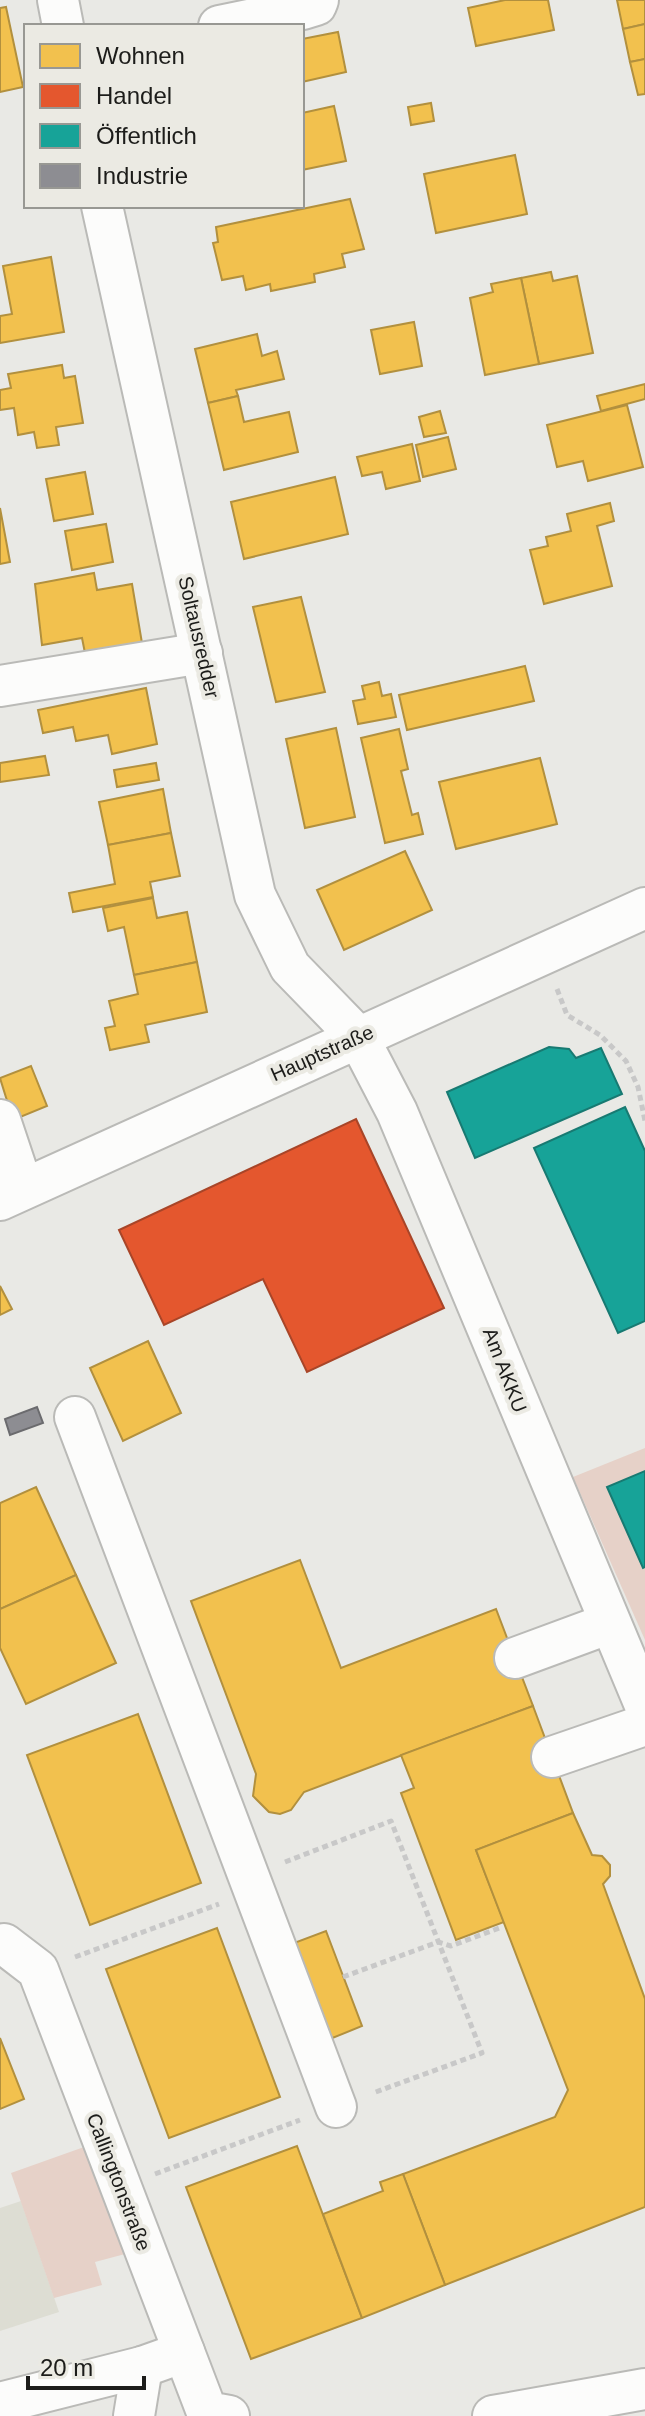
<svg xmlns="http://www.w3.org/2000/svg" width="645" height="2416" font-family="Arial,sans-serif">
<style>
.built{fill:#ddddd3}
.green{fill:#e6d1c8}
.homes{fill:#f2c14e;stroke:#b2903e;stroke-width:2}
.shops{fill:#e4572e;stroke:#a84528;stroke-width:2}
.public{fill:#17a398;stroke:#187a72;stroke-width:2}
.industry{fill:#8d8d92;stroke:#6b6b6e;stroke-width:2}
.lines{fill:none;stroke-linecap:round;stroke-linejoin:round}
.minor-casing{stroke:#babab7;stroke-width:44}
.path{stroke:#c8c8c8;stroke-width:5;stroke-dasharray:6 4;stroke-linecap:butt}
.minor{stroke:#fcfcfb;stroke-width:40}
.labels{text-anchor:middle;stroke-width:8;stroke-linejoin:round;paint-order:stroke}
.street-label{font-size:20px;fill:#1c1c1a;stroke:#ebeae3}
</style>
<rect width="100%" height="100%" fill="#e9e9e5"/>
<polygon class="built" points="21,2201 59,2312 0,2331 0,2208"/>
<g class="green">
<polygon points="645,1448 645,1640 573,1477"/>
<polygon points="84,2147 125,2254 95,2262 102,2285 54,2298 11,2173"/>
</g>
<g class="homes">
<polygon points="505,0 548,0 554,30 476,46 468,8"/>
<polygon points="617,0 645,0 645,24 623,29"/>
<polygon points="6,7 23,87 0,92 0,8"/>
<polygon points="645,24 645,59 630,62 623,29"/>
<polygon points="338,32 346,72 302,82 302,39"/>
<polygon points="645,59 645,94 638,95 630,62"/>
<polygon points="431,103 434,121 411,125 408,107"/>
<polygon points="334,106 346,161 302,170 302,113"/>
<polygon points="515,155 527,214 436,233 424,174"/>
<polygon points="350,199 364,249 342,254 345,267 314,274 315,282 271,291 270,284 246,290 243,276 222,280 213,243 218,242 216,227"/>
<polygon points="51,257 64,332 0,343 0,316 12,314 3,266"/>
<polygon points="551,272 553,281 577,276 593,353 539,364 521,278"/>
<polygon points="521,278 539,364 485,375 470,298 493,292 491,284"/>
<polygon points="414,322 422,366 380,374 371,330"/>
<polygon points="257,334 262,356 277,351 284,379 236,390 238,396 208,403 195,349"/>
<polygon points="62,365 64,378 75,376 83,423 56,427 59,445 37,448 34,432 18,435 14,408 0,410 0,390 11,388 8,374"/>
<polygon points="645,384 645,399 601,411 597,396"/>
<polygon points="238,396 244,422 289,412 298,452 224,470 208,403"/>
<polygon points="627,405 643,467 588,481 583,461 557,467 547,425"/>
<polygon points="440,411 446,433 424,437 419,417"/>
<polygon points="448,437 456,469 423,477 416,445"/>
<polygon points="412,444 420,481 386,489 382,472 362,476 357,457"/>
<polygon points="85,472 93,514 54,521 46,479"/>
<polygon points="335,477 348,534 244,559 231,502"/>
<polygon points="610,503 614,521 597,526 612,586 544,604 530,550 548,546 546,537 571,531 567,514"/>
<polygon points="0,508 10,562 0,564"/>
<polygon points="106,524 113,562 72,570 65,531"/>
<polygon points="94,573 97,590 132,584 143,649 86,658 82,638 42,645 35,584"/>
<polygon points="301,597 325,692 276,702 253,607"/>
<polygon points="525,666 534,701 407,730 399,695"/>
<polygon points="379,682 382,696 391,694 396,717 358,724 353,701 365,699 362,686"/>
<polygon points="146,688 157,744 112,754 108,735 76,741 73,727 43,733 38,710"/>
<polygon points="336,728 355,817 305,828 286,739"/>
<polygon points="399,729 408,769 401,771 412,815 418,813 423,834 385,843 361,738"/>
<polygon points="45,756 49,775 0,782 0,763"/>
<polygon points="540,758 557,824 456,849 439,782"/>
<polygon points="156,763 159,780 117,787 114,770"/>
<polygon points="163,789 171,833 108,845 99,802"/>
<polygon points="171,833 180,876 150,882 153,897 73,912 69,893 115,884 108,845"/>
<polygon points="405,851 432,910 344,950 317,890"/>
<polygon points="153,898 157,918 187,912 197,962 134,975 124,927 108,931 103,908"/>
<polygon points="197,962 207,1012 145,1025 149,1042 110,1050 105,1028 115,1026 109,1001 138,994 134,975"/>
<polygon points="31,1066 47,1106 13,1120 0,1078"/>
<polygon points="0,1286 12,1309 0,1315"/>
<polygon points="148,1341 181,1413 123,1441 90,1368"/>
<polygon points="36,1487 76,1575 0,1609 0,1503"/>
<polygon points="300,1560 341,1668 496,1609 533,1706 304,1792 291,1810 280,1814 269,1812 253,1796 256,1774 191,1601"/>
<polygon points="76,1575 116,1663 26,1704 0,1648 0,1609"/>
<polygon points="533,1706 573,1813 476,1850 504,1922 456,1940 401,1793 414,1788 401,1755"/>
<polygon points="138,1714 201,1883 90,1925 27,1755"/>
<polygon points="573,1813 592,1855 602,1856 610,1865 610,1876 603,1884 645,1999 645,2207 445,2285 403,2174 555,2117 568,2090 476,1850"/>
<polygon points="217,1928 280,2097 169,2138 106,1969"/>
<polygon points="326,1931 362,2026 330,2039 294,1943"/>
<polygon points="0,2038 24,2099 0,2109"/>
<polygon points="297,2146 362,2318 251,2359 186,2187"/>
<polygon points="403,2174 445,2285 362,2318 323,2214 383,2191 380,2182"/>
</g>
<polygon class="shops" points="356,1119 444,1308 307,1372 263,1279 164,1325 119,1230"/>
<g class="public">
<polygon points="549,1047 569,1049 576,1058 601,1048 622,1094 475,1158 447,1092"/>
<polygon points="625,1107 645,1151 645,1321 618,1333 534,1148"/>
<polygon points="645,1471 645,1567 643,1568 607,1487"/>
</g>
<polygon class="industry" points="37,1407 43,1423 10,1435 5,1419"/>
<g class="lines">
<g class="minor-casing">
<g id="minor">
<polyline points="58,0 63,26"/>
<polyline points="219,26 303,9 316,5 318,0"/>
<polyline points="102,206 255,895 290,967 358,1037 397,1112 645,1705"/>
<polyline points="0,686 202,653"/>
<polyline points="0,1120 23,1189"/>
<polyline points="0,1200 645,908"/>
<polyline points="75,1417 336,2107"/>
<polyline points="515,1658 610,1623"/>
<polyline points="552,1757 645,1725"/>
<polyline points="4,1944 38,1970 207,2412 229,2416"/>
<polyline points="0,2403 142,2367 184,2352"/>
<polyline points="134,2416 142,2367"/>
<polyline points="493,2416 645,2389"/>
</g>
</g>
<g class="path">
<polyline points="557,989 567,1015 600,1035 626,1061 638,1087 645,1121"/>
<polyline points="285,1862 391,1821 482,2053 373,2093"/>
<polyline points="75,1957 219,1904"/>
<polyline points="343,1977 438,1942 451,1946 502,1927"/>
<polyline points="155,2174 300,2120"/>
</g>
<use href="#minor" class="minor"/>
</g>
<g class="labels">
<g class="street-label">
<text transform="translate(199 637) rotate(77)" y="7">Soltausredder</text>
<text transform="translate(322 1053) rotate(-24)" y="7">Hauptstraße</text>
<text transform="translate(505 1370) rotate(69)" y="7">Am AKKU</text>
<text transform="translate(119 2182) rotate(69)" y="7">Callingtonstraße</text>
</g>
</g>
<rect x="24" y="24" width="280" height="184" fill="#ebeae3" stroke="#989893" stroke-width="2"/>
<rect x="40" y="44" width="40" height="24" fill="#f2c14e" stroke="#989893" stroke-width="2"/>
<text x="96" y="64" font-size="24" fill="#1c1c1a">Wohnen</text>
<rect x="40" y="84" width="40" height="24" fill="#e4572e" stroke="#989893" stroke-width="2"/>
<text x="96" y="104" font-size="24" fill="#1c1c1a">Handel</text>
<rect x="40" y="124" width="40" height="24" fill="#17a398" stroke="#989893" stroke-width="2"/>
<text x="96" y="144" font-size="24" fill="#1c1c1a">Öffentlich</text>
<rect x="40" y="164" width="40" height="24" fill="#8d8d92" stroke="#989893" stroke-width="2"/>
<text x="96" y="184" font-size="24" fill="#1c1c1a">Industrie</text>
<path d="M28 2376v12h116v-12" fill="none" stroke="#1c1c1a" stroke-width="4"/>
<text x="40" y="2376" font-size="24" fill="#1c1c1a" stroke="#ebeae3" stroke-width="6" paint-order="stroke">20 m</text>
</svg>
